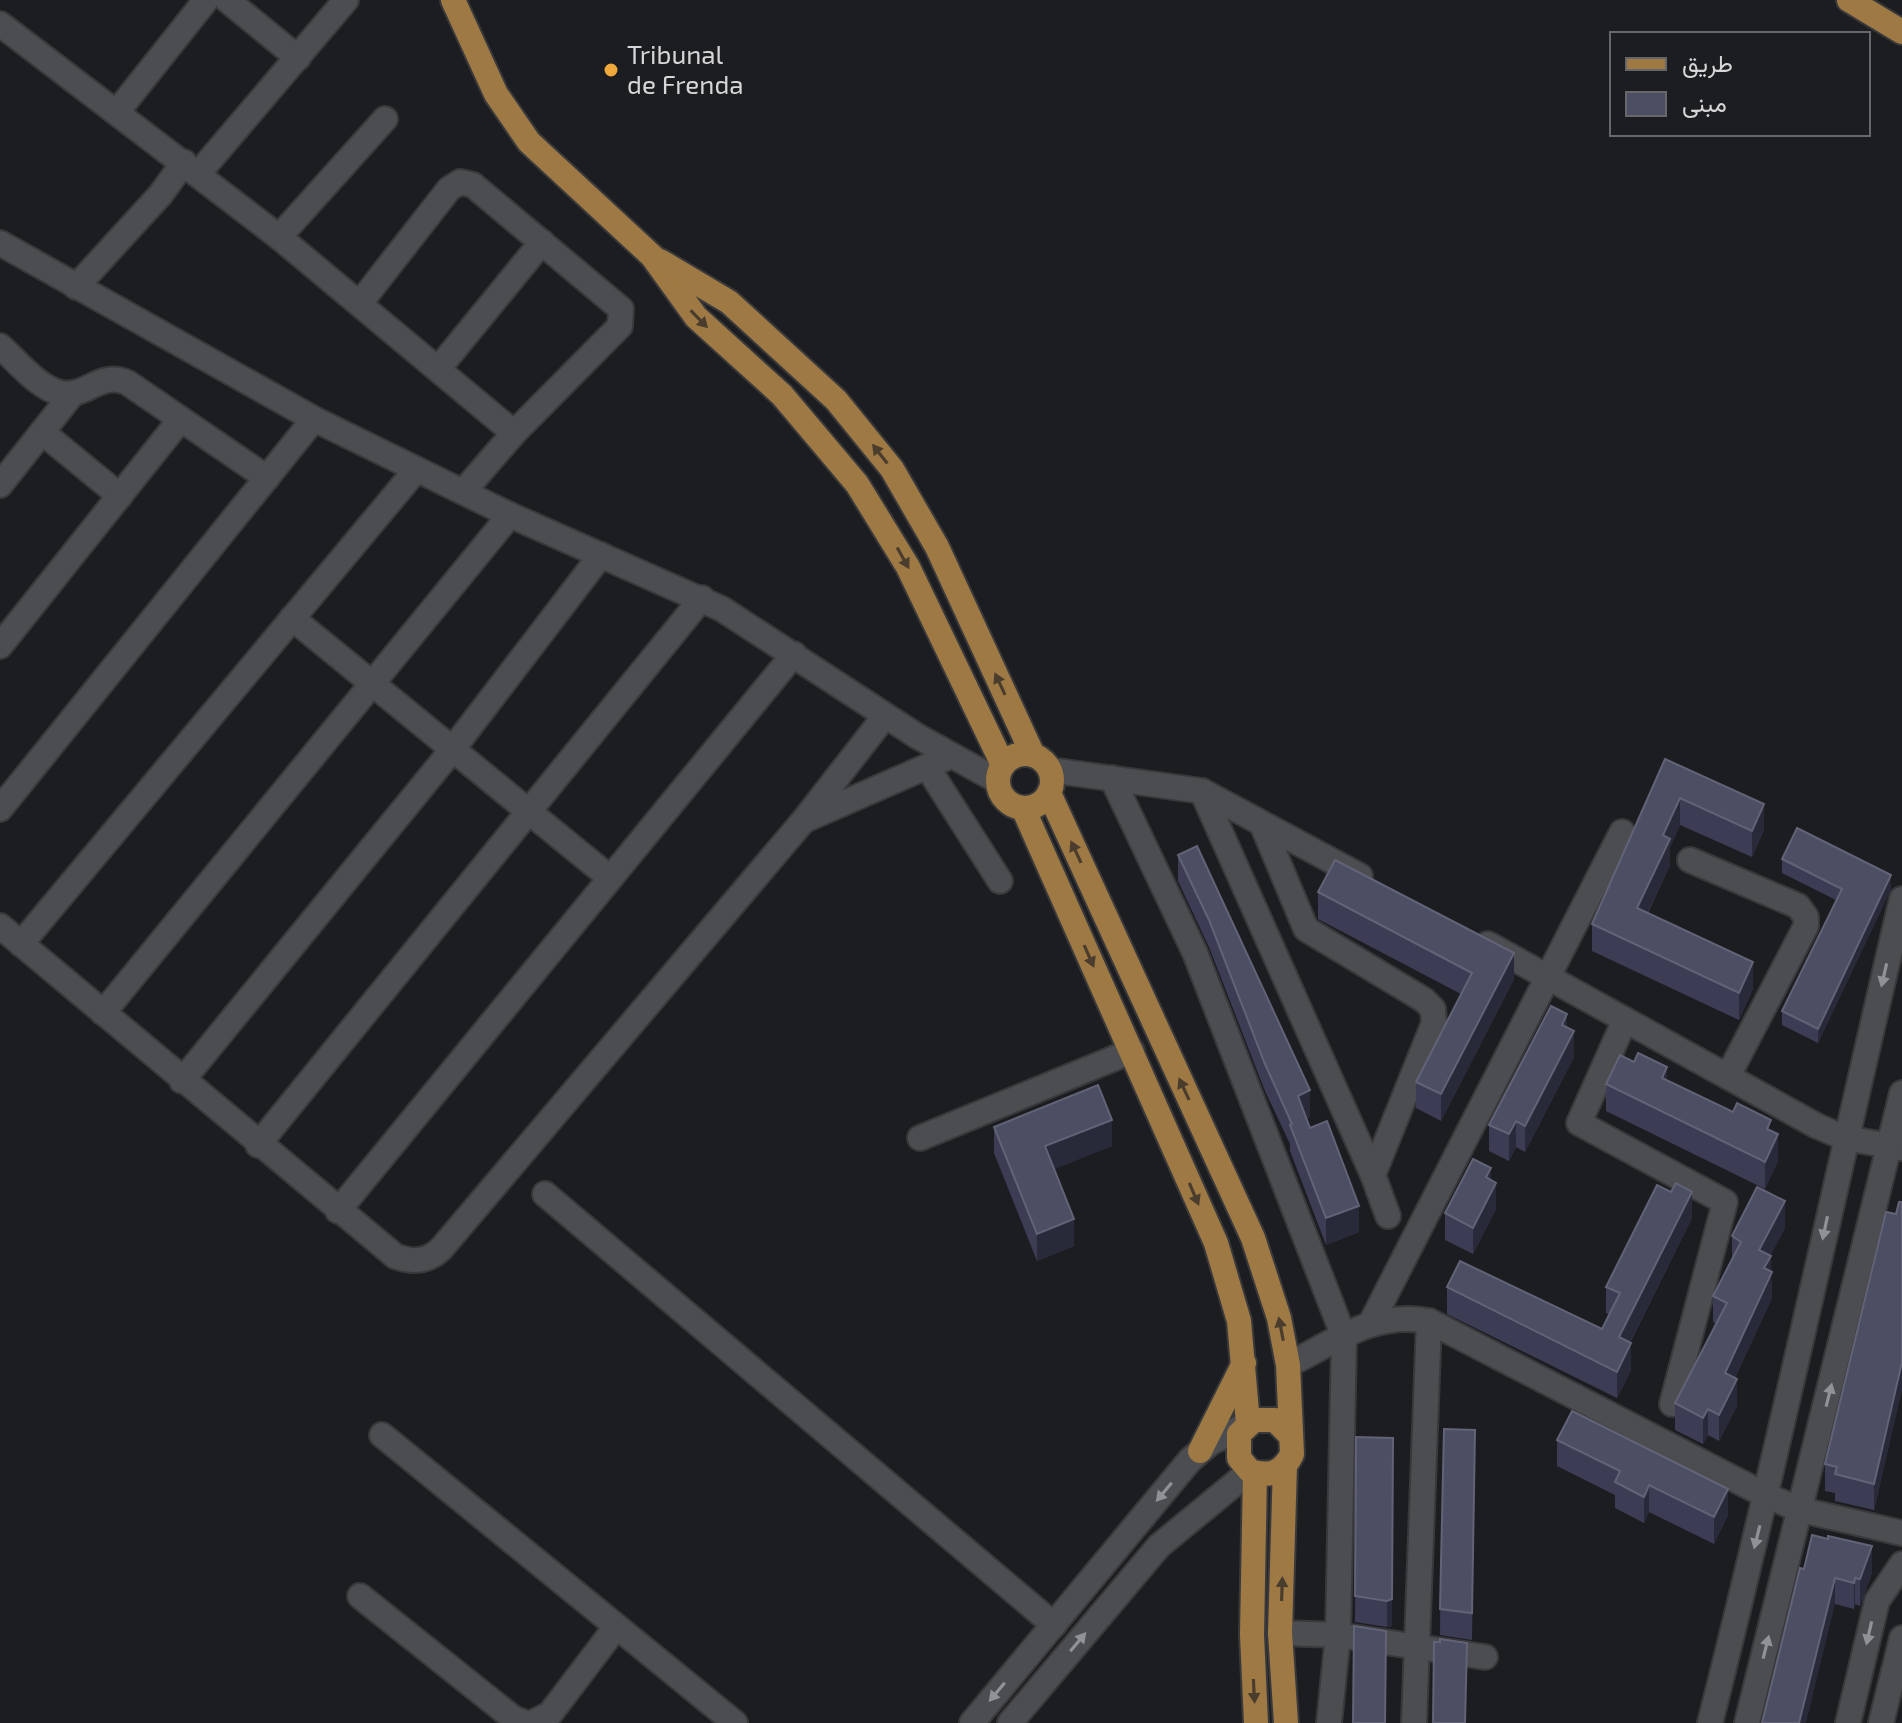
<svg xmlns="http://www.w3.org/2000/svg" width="1902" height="1723" font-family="'Exo 2',Vazirmatn,sans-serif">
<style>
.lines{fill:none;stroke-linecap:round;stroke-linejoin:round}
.minor-casing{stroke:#39393c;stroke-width:28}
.major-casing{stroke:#39393c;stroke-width:28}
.minor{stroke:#4c4d51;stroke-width:24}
.major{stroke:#9e7943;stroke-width:24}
.wall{fill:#3c3d55}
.shaded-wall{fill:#282a3a}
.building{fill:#4c4e63;stroke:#626376;stroke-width:2}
.oneway{fill:#4a3d2d}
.oneway2{fill:#919295}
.poi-dot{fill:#eea83c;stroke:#1c1d21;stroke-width:3}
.labels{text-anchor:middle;stroke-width:7;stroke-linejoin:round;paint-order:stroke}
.poi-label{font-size:26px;fill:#d6d6d9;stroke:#1c1d21;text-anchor:start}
</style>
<rect width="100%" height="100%" fill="#1c1d21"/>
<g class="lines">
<g class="minor-casing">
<g id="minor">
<polyline points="227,0 298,58"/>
<polyline points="0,24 279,237 514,433"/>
<polyline points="117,112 206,0"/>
<polyline points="198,174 346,0"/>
<polyline points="279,237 385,119"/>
<polyline points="0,243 314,419 510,515 722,609 917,736 998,781"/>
<polyline points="76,287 161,194 184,162"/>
<polyline points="360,303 449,189 460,182 473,185 621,309 620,326 514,433 463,492"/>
<path d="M0,346c16,14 39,43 61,47 25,5 40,-23 67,-10l139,95"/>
<polyline points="439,368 542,242"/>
<polyline points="42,432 120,496"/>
<polyline points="0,485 73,393"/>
<polyline points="292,618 609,877"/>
<polyline points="0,646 180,420"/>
<polyline points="928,768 1000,881"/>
<polyline points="1050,770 1202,791 1360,876"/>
<polyline points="1112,778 1195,953 1344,1337 1338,1635 1329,1723"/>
<polyline points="1202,791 1373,1175 1388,1216"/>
<polyline points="0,809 314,419"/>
<polyline points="807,819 951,756"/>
<polyline points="1262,824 1306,929 1424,1000 1433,1009 1434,1023 1373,1175"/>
<polyline points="1690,860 1798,906 1806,917 1806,926 1728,1076"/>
<path d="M0,926l395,330c18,7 32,6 46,-7l363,-429 81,-104"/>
<polyline points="21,944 416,470"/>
<polyline points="1488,944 1817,1126 1845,1138 1902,1148"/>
<polyline points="103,1013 510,515"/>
<polyline points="1624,1022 1579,1123 1725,1202 1672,1404"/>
<polyline points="182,1081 452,750 601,555"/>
<polyline points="920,1138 1132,1051"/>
<polyline points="258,1145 702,598"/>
<polyline points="545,1194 1054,1625"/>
<polyline points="338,1211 794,654"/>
<polyline points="1371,1323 1622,832"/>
<path d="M1288,1365c48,-24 85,-54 141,-44l338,175 34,14 101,23"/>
<polyline points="382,1435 735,1723"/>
<polyline points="360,1596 513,1718 526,1723"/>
<polyline points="1280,1633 1338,1635 1485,1657"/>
<polyline points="532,1723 550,1714 616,1627"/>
<polyline points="972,1723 1190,1460 1210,1443 1244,1426"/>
<polyline points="1010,1723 1159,1546 1250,1471"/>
<polyline points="1414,1723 1429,1321"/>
<path d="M1710,1723c69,-273 127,-549 192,-824"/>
<polyline points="1747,1723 1902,1093"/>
<polyline points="1848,1723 1877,1601 1902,1564"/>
<polyline points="1881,1723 1902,1638"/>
</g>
</g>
<g class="major-casing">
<g id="major">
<polyline points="453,0 496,94 529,142 652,256 696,317 782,395 857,484 908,567 1003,765"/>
<polyline points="1849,0 1902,32"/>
<polyline points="660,261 729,302 836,400 892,469 937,547 1033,755"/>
<circle cx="1025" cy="781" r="27"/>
<path d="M1049,793l204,445 26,80 9,47 4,89c-9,19 -23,23 -42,17l-11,-13v-24l15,-14h21l15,15"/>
<polyline points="1023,808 1216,1243 1239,1321 1248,1423"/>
<polyline points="1200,1451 1244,1363"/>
<polyline points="1285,1465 1280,1633 1286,1723"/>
<polyline points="1255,1473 1252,1635 1256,1723"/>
</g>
</g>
<use href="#minor" class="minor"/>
<use href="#major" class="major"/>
</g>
<g class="wall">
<polygon points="1665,759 1764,830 1752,857 1680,825 1670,847 1670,865 1648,913 1753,989 1739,1020 1592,951 1592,924"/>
<polygon points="1178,855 1310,1117 1307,1118 1310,1128 1359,1232 1326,1245 1290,1151 1290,1144 1265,1091 1209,947 1178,881"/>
<polygon points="1782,859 1891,889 1818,1043 1782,1025 1782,1011 1836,900 1782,873"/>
<polygon points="1318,892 1514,979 1441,1121 1416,1108 1416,1082 1461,994 1318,919"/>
<polygon points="1567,1028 1574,1057 1525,1152 1516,1147 1509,1161 1489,1151 1489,1125"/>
<polygon points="1667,1080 1771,1131 1778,1161 1765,1189 1606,1111 1606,1084"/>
<polygon points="994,1127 1112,1146 1054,1169 1074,1246 1037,1261 994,1153"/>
<polygon points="1491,1180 1496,1209 1473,1254 1445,1240 1445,1213"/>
<polygon points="1902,1202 1902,1389 1874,1510 1835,1501 1835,1493 1825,1491 1825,1464"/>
<polygon points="1692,1218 1630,1343 1631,1370 1617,1398 1447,1314 1447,1287 1602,1329 1610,1315 1606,1313 1606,1287"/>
<polygon points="1785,1228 1770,1256 1772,1298 1735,1378 1737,1406 1719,1441 1708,1435 1703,1444 1675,1430 1675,1403 1716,1324 1713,1322 1713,1296 1732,1261 1732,1236"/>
<polygon points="1475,1430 1472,1640 1440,1635 1441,1536"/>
<polygon points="1356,1437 1392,1626 1387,1627 1355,1622"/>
<polygon points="1557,1440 1728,1515 1714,1544 1649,1512 1644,1523 1615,1508 1615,1495 1557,1466"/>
<polygon points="1828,1539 1872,1573 1860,1606 1855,1604 1854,1609 1835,1604 1804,1569"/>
</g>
<g class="shaded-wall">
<polygon points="1680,798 1680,825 1670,847 1670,865 1637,935 1637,908 1663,835"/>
<polygon points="1764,804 1764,830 1752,857 1752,831"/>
<polygon points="1891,875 1891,889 1818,1043 1818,1029"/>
<polygon points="1514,953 1514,979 1441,1121 1441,1094"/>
<polygon points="1753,962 1753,989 1739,1020 1739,993"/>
<polygon points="1567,1014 1567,1041 1562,1025"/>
<polygon points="1574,1031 1574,1057 1525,1152 1525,1126"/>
<polygon points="1667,1067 1667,1093 1662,1078"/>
<polygon points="1310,1090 1310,1117 1298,1122 1298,1096"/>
<polygon points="1112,1120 1112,1146 1045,1173 1045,1146"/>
<polygon points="1516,1121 1516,1147 1509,1161 1509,1134"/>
<polygon points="1778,1134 1778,1161 1765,1189 1765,1162"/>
<polygon points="1491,1168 1491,1192 1496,1183 1496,1209 1473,1254 1473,1228 1486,1177"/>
<polygon points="1692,1192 1692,1218 1619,1364 1619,1337"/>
<polygon points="1785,1201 1785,1228 1759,1277 1759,1250"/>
<polygon points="1359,1206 1359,1232 1326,1245 1326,1218"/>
<polygon points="1074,1219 1074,1246 1037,1261 1037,1234"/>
<polygon points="1771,1256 1772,1298 1725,1399 1725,1373 1764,1268"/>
<polygon points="1631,1343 1631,1370 1617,1398 1617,1372"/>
<polygon points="1902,1362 1902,1389 1874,1510 1874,1484"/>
<polygon points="1737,1379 1737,1406 1719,1441 1719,1415"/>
<polygon points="1708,1409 1708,1435 1703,1444 1703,1418"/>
<polygon points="1393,1438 1392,1626 1387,1627 1387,1601"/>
<polygon points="1649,1485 1649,1512 1644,1523 1644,1497"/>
<polygon points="1728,1489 1728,1515 1714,1544 1714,1517"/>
<polygon points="1872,1546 1872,1573 1860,1606 1860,1579"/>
<polygon points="1835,1578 1835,1604 1806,1723 1799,1723"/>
<polygon points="1855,1578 1855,1604 1854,1609 1854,1583"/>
</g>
<g class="building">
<polygon points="1665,759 1764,804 1752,831 1680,798 1663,835 1670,839 1637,908 1753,962 1739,993 1592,924"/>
<polygon points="1797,828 1891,875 1818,1029 1782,1011 1842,889 1782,859"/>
<polygon points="1197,846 1310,1090 1298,1096 1310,1128 1327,1121 1359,1206 1326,1218 1290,1125 1292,1124 1265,1064 1209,920 1178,855"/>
<polygon points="1335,860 1514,953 1441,1094 1416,1082 1472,973 1318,892"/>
<polygon points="1551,1006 1567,1014 1562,1025 1574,1031 1525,1126 1516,1121 1509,1134 1489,1125"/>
<polygon points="1638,1053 1667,1067 1662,1078 1733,1112 1737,1103 1771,1120 1767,1129 1778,1134 1765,1162 1606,1084 1620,1055 1634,1062"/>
<polygon points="1098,1085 1112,1120 1045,1146 1074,1219 1037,1234 994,1127"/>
<polygon points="1473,1159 1491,1168 1486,1177 1496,1183 1473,1228 1445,1213"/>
<polygon points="1676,1183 1692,1192 1619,1337 1631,1343 1617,1372 1447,1287 1460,1261 1602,1329 1620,1293 1606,1287 1657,1185 1671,1192"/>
<polygon points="1757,1187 1785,1201 1759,1250 1771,1256 1764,1268 1772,1272 1725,1373 1737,1379 1719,1415 1708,1409 1703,1418 1675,1403 1727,1303 1713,1296 1741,1242 1732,1236"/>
<polygon points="1899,1202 1902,1202 1902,1362 1874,1484 1835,1474 1837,1467 1825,1464 1886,1212 1896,1214"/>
<polygon points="1572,1411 1728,1489 1714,1517 1649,1485 1644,1497 1615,1482 1620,1471 1557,1440"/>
<polygon points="1444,1429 1475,1430 1472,1613 1440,1609"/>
<polygon points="1356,1437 1393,1438 1392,1599 1387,1601 1355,1596"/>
<polygon points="1812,1535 1828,1539 1828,1536 1872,1546 1860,1579 1855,1578 1854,1583 1835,1578 1799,1723 1762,1723 1800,1568 1804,1569"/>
<polygon points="1354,1626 1386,1631 1385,1723 1353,1723"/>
<polygon points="1440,1639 1467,1643 1465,1723 1433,1723 1434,1642 1440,1642"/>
</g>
<defs><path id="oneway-solid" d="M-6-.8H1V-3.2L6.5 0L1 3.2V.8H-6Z" transform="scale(2)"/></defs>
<g class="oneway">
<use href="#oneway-solid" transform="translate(699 319) rotate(46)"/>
<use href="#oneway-solid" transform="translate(880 454) rotate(-128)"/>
<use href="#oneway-solid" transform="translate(903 558) rotate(61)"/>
<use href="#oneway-solid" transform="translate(1000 684) rotate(-115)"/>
<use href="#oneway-solid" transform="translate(1076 852) rotate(-115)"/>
<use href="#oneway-solid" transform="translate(1089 956) rotate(66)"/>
<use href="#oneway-solid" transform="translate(1184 1089) rotate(-115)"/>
<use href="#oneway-solid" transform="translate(1194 1194) rotate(67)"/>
<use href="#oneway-solid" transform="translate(1281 1329) rotate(-101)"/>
<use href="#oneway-solid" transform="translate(1282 1589) rotate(-88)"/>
<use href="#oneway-solid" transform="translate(1254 1691) rotate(87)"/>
</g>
<g class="oneway2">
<use href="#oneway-solid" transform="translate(1884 975) rotate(103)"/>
<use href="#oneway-solid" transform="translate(1825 1228) rotate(102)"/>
<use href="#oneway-solid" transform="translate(1829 1395) rotate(-76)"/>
<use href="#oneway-solid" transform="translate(1164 1492) rotate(130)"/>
<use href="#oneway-solid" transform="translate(1757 1537) rotate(104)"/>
<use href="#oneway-solid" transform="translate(1869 1633) rotate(103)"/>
<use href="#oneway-solid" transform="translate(1078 1642) rotate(-50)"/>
<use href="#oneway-solid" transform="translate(1766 1647) rotate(-76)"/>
<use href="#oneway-solid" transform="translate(997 1692) rotate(130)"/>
</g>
<circle class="poi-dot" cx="611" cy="70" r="8"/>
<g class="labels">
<g class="poi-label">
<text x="627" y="64">Tribunal<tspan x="627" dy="30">de Frenda</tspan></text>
</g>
</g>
<rect x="1610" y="32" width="260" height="104" fill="#1c1d21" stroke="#66676b" stroke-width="2"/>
<rect x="1626" y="58" width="40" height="12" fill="#9e7943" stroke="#66676b" stroke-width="2"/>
<text x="1682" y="72" font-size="24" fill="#d6d6d9">طريق</text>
<rect x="1626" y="92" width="40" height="24" fill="#4c4e63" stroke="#66676b" stroke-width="2"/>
<text x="1682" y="112" font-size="24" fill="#d6d6d9">مبنى</text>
</svg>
